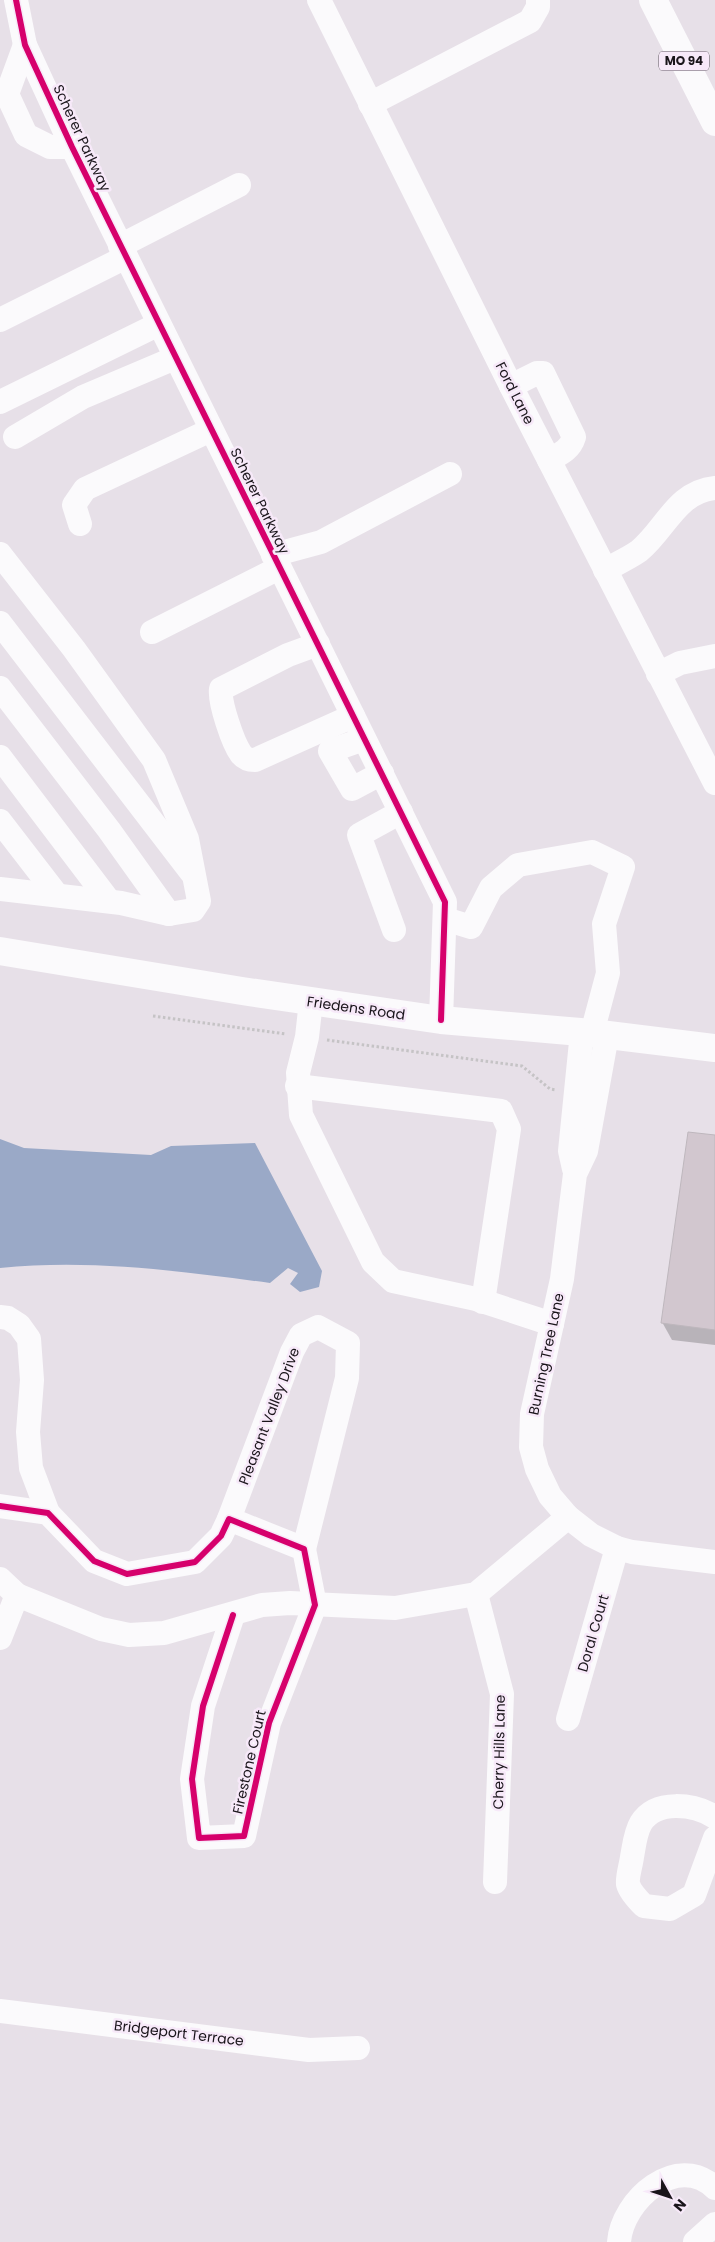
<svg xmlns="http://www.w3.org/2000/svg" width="715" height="2242" font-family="Poppins,sans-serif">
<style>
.water{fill:#9aa9c7}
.shadow{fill:#0003}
.building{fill:#d2c7cf;stroke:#beb7bd}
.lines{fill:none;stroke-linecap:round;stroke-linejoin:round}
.path{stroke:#c5c3c5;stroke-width:3;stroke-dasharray:2.5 2.5;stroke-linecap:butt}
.minor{stroke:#fbfafc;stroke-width:24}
.major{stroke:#fbfafc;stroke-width:28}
.highway{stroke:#fbfafc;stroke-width:28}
.cycleway-casing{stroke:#f7e9f9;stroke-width:9}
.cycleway{stroke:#d6006c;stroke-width:6}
.labels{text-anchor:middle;stroke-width:5;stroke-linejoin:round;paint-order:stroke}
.shield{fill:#f7e9f9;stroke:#5c555e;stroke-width:1}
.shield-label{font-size:12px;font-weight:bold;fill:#1a151b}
.street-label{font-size:14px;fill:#1a151b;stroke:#f7e9f9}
</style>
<rect width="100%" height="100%" fill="#e7e0e8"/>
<path class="water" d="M0,1139l24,9 127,7 20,-9 84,-3 67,128 -3,16 -19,5 -10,-8 8,-11 -10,-5 -18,15c-90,-12 -179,-24 -270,-15z"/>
<polygon class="shadow" points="715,1136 715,1345 672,1340 662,1322"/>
<polygon class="building" points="688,1132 715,1135 715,1330 661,1323"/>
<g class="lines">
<g class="path">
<polyline points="153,1016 286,1034"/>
<polyline points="327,1040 522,1066 550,1089 556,1090"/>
</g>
<g class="minor">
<polyline points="16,0 25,45 72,147 445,902 441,1020"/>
<polyline points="319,0 511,386 715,783"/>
<polyline points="25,45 7,94 26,135 50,147 72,147"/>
<polyline points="370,104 530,21 538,7 538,0"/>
<polyline points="120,246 239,185"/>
<polyline points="0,320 126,257"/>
<path d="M511,386l26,-13h6l31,64c-4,13 -14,17 -25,23"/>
<polyline points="0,402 159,324"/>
<polyline points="15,437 83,397 175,358"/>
<polyline points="80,524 74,505 85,489 211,430"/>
<polyline points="0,554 74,649 154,760 187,839 199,901 193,910 169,914 121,903 0,889"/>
<polyline points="273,555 321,542 450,474"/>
<path d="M605,570c11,-6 24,-12 34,-19 27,-22 37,-59 76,-63"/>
<polyline points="0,623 191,872"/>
<polyline points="152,632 279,568"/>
<path d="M318,644l-30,11 -67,34c-2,13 12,54 20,65 4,5 8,6 14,6l98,-44"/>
<polyline points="658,674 680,663 715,656"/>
<polyline points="0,688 109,830 169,914"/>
<polyline points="364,739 330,751 352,789 382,773"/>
<polyline points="0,757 109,901"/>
<polyline points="0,821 57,895"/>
<polyline points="445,919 471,927 491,888 518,865 592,852 623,867 604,924 608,973 592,1033"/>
<polyline points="394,930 359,835 401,812"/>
<polyline points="311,1001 307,1037 298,1073 301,1115 373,1262 393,1281 476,1299 552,1324"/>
<polyline points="607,1035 586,1151 575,1174 562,1279 532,1414 531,1447 537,1469 550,1496 568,1517 591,1535 617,1548 632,1552 715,1562"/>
<polyline points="297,1086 501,1111 509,1129 483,1302"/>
<polyline points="574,1169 570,1151 582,1032"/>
<polyline points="0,1317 8,1318 19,1325 29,1339 32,1380 28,1432 31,1468 48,1513"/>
<polyline points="0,1506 48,1513 94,1561 127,1574 195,1562 221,1536 229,1519 304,1549 315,1605 269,1723 244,1836 199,1838 192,1779 203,1706 233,1615"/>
<polyline points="229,1519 292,1352 301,1335 318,1327 348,1343 347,1378 304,1549"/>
<polyline points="0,1579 17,1595 101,1629 129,1635 164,1633 262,1605 290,1603 395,1608 476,1594 568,1517"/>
<polyline points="476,1594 502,1694 495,1882"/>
<polyline points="0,1638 17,1595"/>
<polyline points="568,1719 617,1548"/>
<path d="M715,1817c-21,-13 -59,-18 -74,6 -6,10 -7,24 -9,34 -1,8 -5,20 -4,27 2,8 11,17 16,22l26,3 24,-14 21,-57"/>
<polyline points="0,2011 309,2050 358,2048"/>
<path d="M619,2242c3,-42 58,-90 96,-54"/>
<polyline points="695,2242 715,2224"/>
</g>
<polyline class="major" points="0,951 242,991 441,1020 592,1033 715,1048"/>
<polyline class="highway" points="653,0 715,122"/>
<g class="cycleway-casing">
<g id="cycleway">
<polyline points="16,0 25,45 72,147 445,902 441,1020"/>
<polyline points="0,1506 48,1513 94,1561 127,1574 195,1562 221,1536 229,1519 304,1549 315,1605 269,1723 244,1836 199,1838 192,1779 203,1706 233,1615"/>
</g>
</g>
<use href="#cycleway" class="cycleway"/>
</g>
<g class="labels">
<rect class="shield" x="659" y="51.5" width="50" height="19" rx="4"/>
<g class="shield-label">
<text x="684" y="65">MO 94</text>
</g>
<g class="street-label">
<text transform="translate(82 138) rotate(65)" y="5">Scherer Parkway</text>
<text transform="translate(515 393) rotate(63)" y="5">Ford Lane</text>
<text transform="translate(260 501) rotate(64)" y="5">Scherer Parkway</text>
<text transform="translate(356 1008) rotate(8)" y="5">Friedens Road</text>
<text transform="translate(546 1354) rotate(-78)" y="5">Burning Tree Lane</text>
<text transform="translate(269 1416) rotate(-69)" y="5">Pleasant Valley Drive</text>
<text transform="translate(593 1633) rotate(-74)" y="5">Doral Court</text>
<text transform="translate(499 1752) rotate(-89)" y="5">Cherry Hills Lane</text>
<text transform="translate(249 1762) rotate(-77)" y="5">Firestone Court</text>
<text transform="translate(179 2033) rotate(7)" y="5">Bridgeport Terrace</text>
</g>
</g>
<g transform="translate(670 2197) rotate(130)" stroke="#f7e9f9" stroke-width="4" paint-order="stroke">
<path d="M0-4L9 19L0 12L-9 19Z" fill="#1a151b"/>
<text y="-8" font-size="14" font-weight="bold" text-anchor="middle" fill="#1a151b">N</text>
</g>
</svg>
